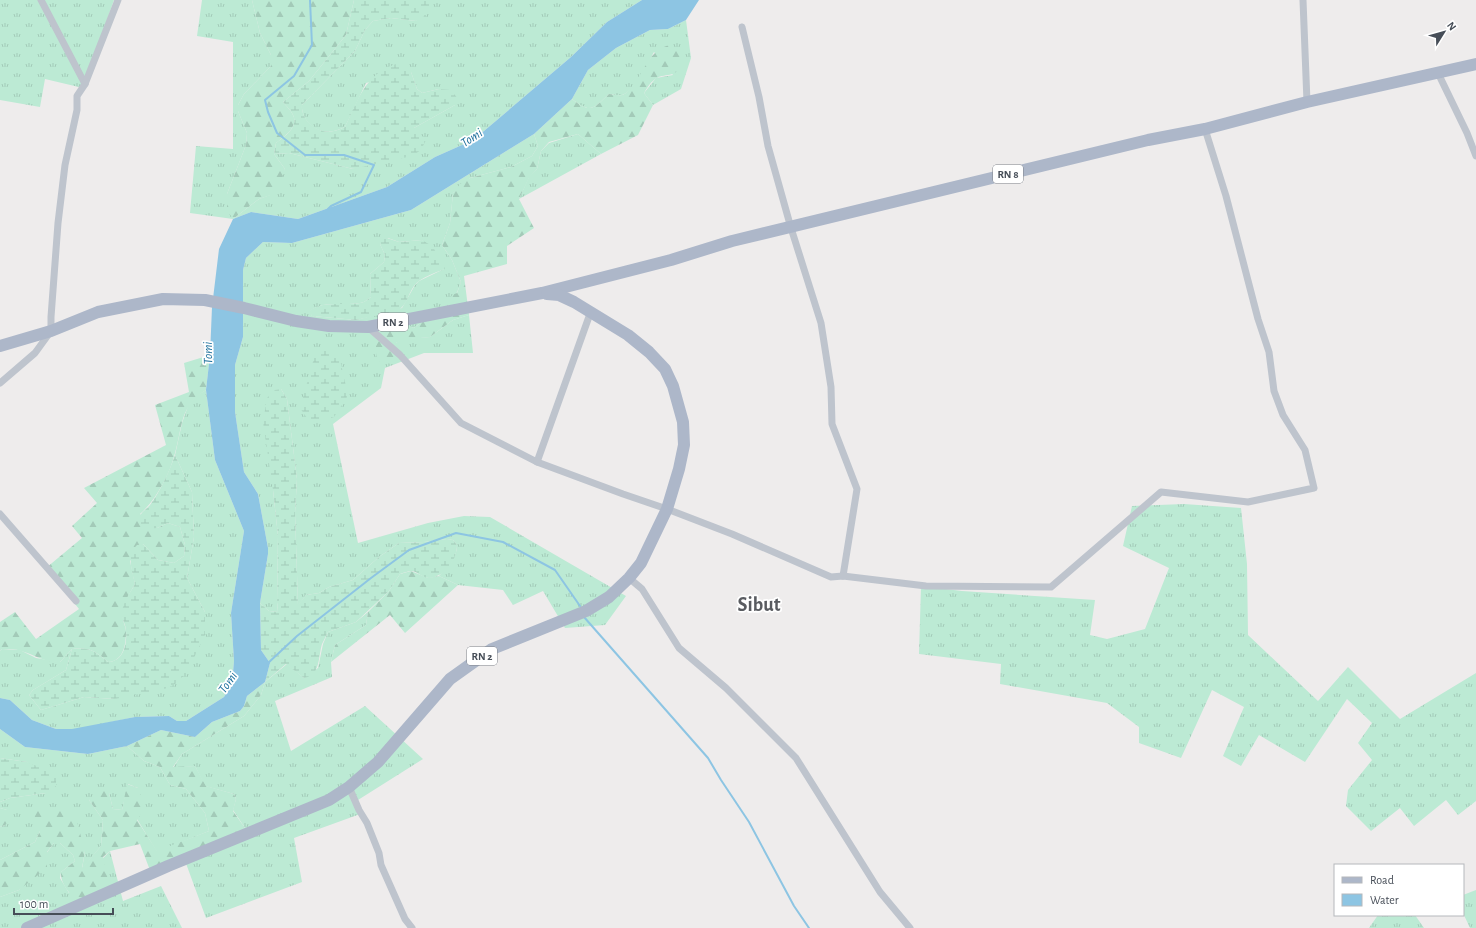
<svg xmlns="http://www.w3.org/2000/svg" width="1476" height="928" font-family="'Alegreya Sans',sans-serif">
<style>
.grass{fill:url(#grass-tufts);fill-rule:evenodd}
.forest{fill:url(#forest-firs)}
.wetland{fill:url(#wetland-marsh)}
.water{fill:#8dc5e3}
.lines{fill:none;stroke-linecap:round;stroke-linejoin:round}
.stream{stroke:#8dc5e3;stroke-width:2}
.street{stroke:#bec4cd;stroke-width:7}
.primary{stroke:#adb7c9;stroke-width:12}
.labels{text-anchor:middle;stroke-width:3.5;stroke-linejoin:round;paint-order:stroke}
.shield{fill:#fff;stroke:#7e8289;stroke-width:1}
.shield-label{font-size:11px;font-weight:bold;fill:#464d57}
.water-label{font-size:13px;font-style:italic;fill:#176c99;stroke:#fff}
.town-label{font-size:20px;font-weight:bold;fill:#595b60;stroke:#fff}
</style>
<defs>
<pattern id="grass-tufts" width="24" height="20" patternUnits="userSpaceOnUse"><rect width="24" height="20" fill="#bcead4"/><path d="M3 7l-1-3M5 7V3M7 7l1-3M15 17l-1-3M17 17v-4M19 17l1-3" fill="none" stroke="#a3cab8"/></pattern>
<pattern id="forest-firs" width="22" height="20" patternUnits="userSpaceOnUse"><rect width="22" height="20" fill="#bcead4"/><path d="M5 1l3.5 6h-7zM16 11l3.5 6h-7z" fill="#a3cab8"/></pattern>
<pattern id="wetland-marsh" width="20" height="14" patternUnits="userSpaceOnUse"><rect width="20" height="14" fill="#bcead4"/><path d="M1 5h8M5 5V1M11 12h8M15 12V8" fill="none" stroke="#a3cab8"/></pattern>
</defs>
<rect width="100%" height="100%" fill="#eeecec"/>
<g class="grass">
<polygon points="0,0 114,0 83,88 45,79 40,107 0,100"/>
<path d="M202,0h50l8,33 11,22v11l-27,28 -6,11v6l9,22 -1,12 -19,49 6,25 26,-20 11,-4 15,-26 -11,-15 15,-1 64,16 61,-41 41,-23 -16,-16 -17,4 -5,-4 -6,-17 -45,11 -21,44c-7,3 -14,6 -22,4 -12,-2 -22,-14 -21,-26l53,-54 10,-21 8,-9 18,-3 25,3 15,-21h211l-35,22 -36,35 -87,74 -22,14 -27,12 -48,30 -89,32 -47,-7 -18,7 -43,-6 6,-67 37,3v-107l-36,-6z"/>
<path d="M686,20l5,38 -10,31 -28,16 -9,-12 12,-15 17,-3 -19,-23c-6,11 -19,39 -32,43 -4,1 -9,-1 -13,-1 -16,15 -18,20 -37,5l16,-29 28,-22 34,-18 18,-1z"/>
<path d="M534,134l4,12 -6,10 -21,11 -41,11 -17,15 -3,30 -8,22 10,15 9,22c-10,31 -25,28 -47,46l-12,-4 -19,13 13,24v-18l5,-4 29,-2 23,-17 16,-5 4,38h-49l-39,15 -4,20 -48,36 25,119 70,-20 36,-7 26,1 136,79 -21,29 -40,3 -22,-37 -30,14 -10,-15 -45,-5 -19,-9c9,-10 18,-17 18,-31l-4,-5 -6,-1 -23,3 -25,1 -20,14 -26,23 -24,7 -10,6 -13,2 -8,11 -3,-93 2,-34 -10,-80 -6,-10 -8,101 5,46 -1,66 1,10 -9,-1 -9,-8 8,-49v-6l-10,-54 -14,-22 -9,-60v-47l8,-28v-67l3,-12 17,-16 29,1 119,-33zM388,238l11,4 23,-2 22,29 -25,12 -4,4 -13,23 -46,12 -44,-4 -2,-5c13,-11 34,-5 50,-8 4,0 8,-4 11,-6l-1,-23 14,-12 1,-7 -5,-11z"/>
<polygon points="578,134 601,154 519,199 529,177 537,169 541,151 549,143"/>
<polygon points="206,390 215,460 244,531 231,613 234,661 232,684 224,697 186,721 177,721 169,716 135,717 72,730 56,729 32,720 10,700 0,698 0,651 2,649 20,650 36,658 60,662 72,649 66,670 33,690 29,695 41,710 84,697 115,699 205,612 187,578 194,537 192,492 175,455 182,423 188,406 196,396"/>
<polygon points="1184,504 1241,508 1247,564 1248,635 1318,701 1348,667 1400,719 1476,673 1476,801 1458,815 1446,800 1414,826 1400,808 1371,831 1346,806 1348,790 1372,760 1358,743 1372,723 1347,699 1305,762 1259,735 1241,766 1223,756 1244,707 1212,690 1181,758 1139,743 1139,727 1107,703 1000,684 1001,664 919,654 921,586 962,591 1095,600 1090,635 1107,639 1145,629 1169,568 1123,546 1132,506"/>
<polygon points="368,612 366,625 335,645 331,662 332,677 275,701 291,751 365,706 423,759 358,800 363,813 294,838 302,882 206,918 184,858 247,831 233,810 236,799 234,794 205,786 195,766 173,768 182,754 244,716 261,695 265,682 287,664 304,678 318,668 323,644 328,632 356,622"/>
<polygon points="0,729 25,747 88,754 127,746 144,761 160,767 170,785 186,789 205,813 209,831 157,852 137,819 138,788 128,784 122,810 113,809 109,793 89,800 103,820 101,846 82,869 85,851 40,831 35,842 0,860 0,827 5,825 7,810 0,808 0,802 10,798 46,793 27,762 0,758"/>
<polygon points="54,843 60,843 73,855 75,861 61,872 60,878 69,893 110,851 123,901 161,886 182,928 0,928 0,897 19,890"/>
<polygon points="1476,890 1476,928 1470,928 1463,913 1463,895"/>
<polygon points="1378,915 1415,915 1424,928 1369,928"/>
</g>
<g class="forest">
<path d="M252,0h102l-8,35 -37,46 -26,21c3,4 8,8 10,13 6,12 -9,22 -17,28l-2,11 11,15 -6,19 -8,7 -12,4 -26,20 -6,-9v-16l19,-49 1,-12 -9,-22v-6l6,-11 27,-28v-11l-11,-22z"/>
<path d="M670,45l10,6 4,10c-9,20 -19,10 -30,19 -4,3 -7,8 -10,13l9,12 -15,30 -37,19 -23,-20 -29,8 -8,9 -4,18 -8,9 -10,21 15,29 -27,18v18l-43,12 5,39 -16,5 -23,17 -29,3 -5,3v18l-5,3 -12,-3c-2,-3 -4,-10 -3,-15 2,-7 19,-22 26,-22 4,0 9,3 12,4l5,-4 4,-11 23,-5 6,-13 5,-2 4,-11 -9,-22 -10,-15 8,-22 3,-30 7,-9 10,-6 41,-11 21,-11 6,-10 -4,-12 38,-35c19,15 21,10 37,-5 4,0 9,2 13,1 4,-1 7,-5 10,-8 12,-14 17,-38 38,-42z"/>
<path d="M210,355l-4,35c-27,17 -23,36 -31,63 -5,21 -19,47 -35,61l17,14 11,-5 12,4 5,18 -1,11 -10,7 -16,-3 -15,-16 -13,17 5,23c-6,10 -11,19 -12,32 -1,5 3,10 3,15 0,13 -2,30 -18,31 -13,-11 -18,-15 -36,-13l-12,13c-14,1 -25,-7 -39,-11 -5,-2 -13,-2 -19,-2l-2,2v-29l15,-10 21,27 43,-30 -33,-41 36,-30 -10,-12 25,-23 -13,-15 82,-43 -11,-40 34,-13 -5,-29z"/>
<polygon points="411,571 428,578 439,576 458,585 405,633 390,615 331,662 335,645 366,625 368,612 389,591 400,574"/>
<path d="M265,682l-4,13 -17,21 -62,38 -9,13 22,-1 11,20 28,8 2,5 -3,12 14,20 -96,42 -11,-29 -30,7 -7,6 7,30 -34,13c-7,-7 -16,-17 -15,-28l14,-11 -2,-6 -13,-12h-6l-7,9v16l-28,22 -19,7v-37l35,-18 5,-11 -6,-16 6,-9 28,7 9,9 8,29 -3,17 19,-22 2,-26 -14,-20 12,-13 8,6 4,16 9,1 5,-26 11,4 7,21 -8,11 20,31 52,-20 -4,-18 -19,-24 -16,-4 -10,-18 -16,-6 -17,-15 34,-16 34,7 17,-15 28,-11 4,-5 3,-10z"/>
<polygon points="0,808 7,810 9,821 5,825 0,827"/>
</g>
<g class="wetland">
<path d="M354,0h77l2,6 -7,9 -10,6 -25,-3 -18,3 -8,9 -10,21 -53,54c-1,12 9,23 21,26 8,2 15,-1 22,-4 13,-27 20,-53 51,-63l15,8 6,17 5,4 17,-4 12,1 7,9 -3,6 -41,23 12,12 -5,10 -9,6 -59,13 -64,-16 -15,1 2,-11c8,-6 23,-16 17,-28 -2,-5 -7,-9 -10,-13l26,-21 37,-46z"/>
<path d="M387,238l12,4 23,-2 10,6 11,17 2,6c-10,4 -24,8 -31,17 -6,8 -7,20 -17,25l-41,9 -44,-4 -3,-5c14,-11 35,-5 51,-8 4,0 8,-4 11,-6l-1,-23 14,-12 1,-7 -5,-11 2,-5z"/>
<polygon points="322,349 334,351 339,355 347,391 347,397 334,417 318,423 307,418 300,408 316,351"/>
<path d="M281,389l6,10 10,80 -2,34 3,92 8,-10 13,-2 10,-6 24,-7 26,-23 20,-14 25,-1 23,-3 6,1 4,5c0,15 -12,32 -28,33 -6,0 -11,-6 -17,-7 -4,0 -9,2 -12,3l-11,17 -33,31 -28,10c-2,4 -4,8 -6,12 -4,13 -1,31 -18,34l-18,-14 -21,18 5,-19 -9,-13 -1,-47 9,8 9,1 -1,-10 1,-66 -5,-46 -10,-68 4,-24 8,-8z"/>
<path d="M175,455l17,37 2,45 -7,41 18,34v23l-16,33 -11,14 -10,6 -53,11 -31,-2 -43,13 -12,-15 4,-5 33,-20 6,-21c18,-2 23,2 36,13 16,-1 19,-18 18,-31 0,-7 -5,-12 -4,-19 1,-10 8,-19 13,-28 -3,-13 -9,-29 2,-39l6,-1 15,16 16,3 10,-7 1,-11 -5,-18 -12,-4 -11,5 -11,1c-4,-2 -7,-4 -7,-9 0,-7 7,-10 11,-15 11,-15 19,-33 25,-50z"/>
<polygon points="0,758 27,762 56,774 56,786 46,793 10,798 0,802"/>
</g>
<polygon class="water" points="642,0 699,0 686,20 668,29 650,30 616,48 588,70 572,99 534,134 411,210 292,243 263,242 246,258 243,270 243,337 235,365 235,412 244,472 258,494 268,548 268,554 260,603 261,650 270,663 265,682 247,696 244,706 240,711 212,722 195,737 161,730 127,746 88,754 25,747 0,729 0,698 10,700 32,720 56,729 72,729 135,717 169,716 177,721 186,721 224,697 232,684 234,661 231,613 244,531 215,460 206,390 210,355 212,307 219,249 233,219 251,212 298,219 387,187 435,157 462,145 484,131 571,57 607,22"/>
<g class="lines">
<g class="stream">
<polyline points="310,0 312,45 294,76 265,100 268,112 277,133 305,155 344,155 374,165 361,192 331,206 328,209"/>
<polyline points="584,617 708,758 721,780 749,822 794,906 809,928"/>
<polyline points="267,664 297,636 371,578 409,550 456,533 503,542 555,570 580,606"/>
</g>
<g class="street">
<polyline points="41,0 85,84"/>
<polyline points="1303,0 1307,102"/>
<polyline points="742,27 759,97 768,146 791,228 821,323 831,387 832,424 857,489 843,576"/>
<polyline points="1438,73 1467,133 1476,156"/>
<polyline points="368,327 400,355 461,423 537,462 623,494 667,509 732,534 831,577 843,576 926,586 1051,587 1161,492 1248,502 1314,488 1305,450 1283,415 1274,391 1269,352 1258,319 1226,196 1205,129"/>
<polyline points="0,383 35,353 51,331 51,317 58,223 65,165 77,110 77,96 85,84 118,0"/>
<polyline points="537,462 591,311"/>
<polyline points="0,514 76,601"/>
<polyline points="629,578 642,589 679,648 726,688 796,758 880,892 910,928"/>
<polyline points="349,787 359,810 367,823 379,853 381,865 405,919 412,928"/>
</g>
<g class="primary">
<polyline points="0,346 51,331 98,312 163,299 205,300 244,308 296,321 329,326 368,327 542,293 671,260 732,241 1148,140 1205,129 1307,102 1476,64"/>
<polyline points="27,928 168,866 329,800 349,787 378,762 450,679 492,649 586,611 609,597 629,578 641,563 667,509 679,469 684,445 683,422 673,386 665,369 649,352 628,335 574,302 559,295 547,294"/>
</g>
</g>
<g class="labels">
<g class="shield">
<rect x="993" y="165" width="30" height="18" rx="3"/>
<rect x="378" y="313" width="30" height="18" rx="3"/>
<rect x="467" y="647" width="30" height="18" rx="3"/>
</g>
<g class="shield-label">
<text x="1008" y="178">RN 8</text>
<text x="393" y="326">RN 2</text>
<text x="482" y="660">RN 2</text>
</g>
<g class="water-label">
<text transform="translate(471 137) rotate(-33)" y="5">Tomi</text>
<text transform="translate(207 353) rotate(-91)" y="5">Tomi</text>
<text transform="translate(227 682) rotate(-55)" y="5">Tomi</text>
</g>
<g class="town-label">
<text x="759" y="611">Sibut</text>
</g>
</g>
<rect x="1334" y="864" width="130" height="52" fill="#ffffff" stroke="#b5b8bc"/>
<rect x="1342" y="877" width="20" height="6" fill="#adb7c9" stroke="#b5b8bc"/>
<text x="1370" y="884" font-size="12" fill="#464d57">Road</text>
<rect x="1342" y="894" width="20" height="12" fill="#8dc5e3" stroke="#b5b8bc"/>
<text x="1370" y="904" font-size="12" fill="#464d57">Water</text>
<g transform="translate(1444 32) rotate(53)" stroke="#ffffff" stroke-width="3" paint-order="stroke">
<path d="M0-3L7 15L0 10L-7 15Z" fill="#464d57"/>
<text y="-6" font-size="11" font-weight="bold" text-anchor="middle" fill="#464d57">N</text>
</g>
<path d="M14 908v6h99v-6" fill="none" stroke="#464d57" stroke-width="2"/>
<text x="20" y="908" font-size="12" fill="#464d57" stroke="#ffffff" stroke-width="3" paint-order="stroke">100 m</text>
</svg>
